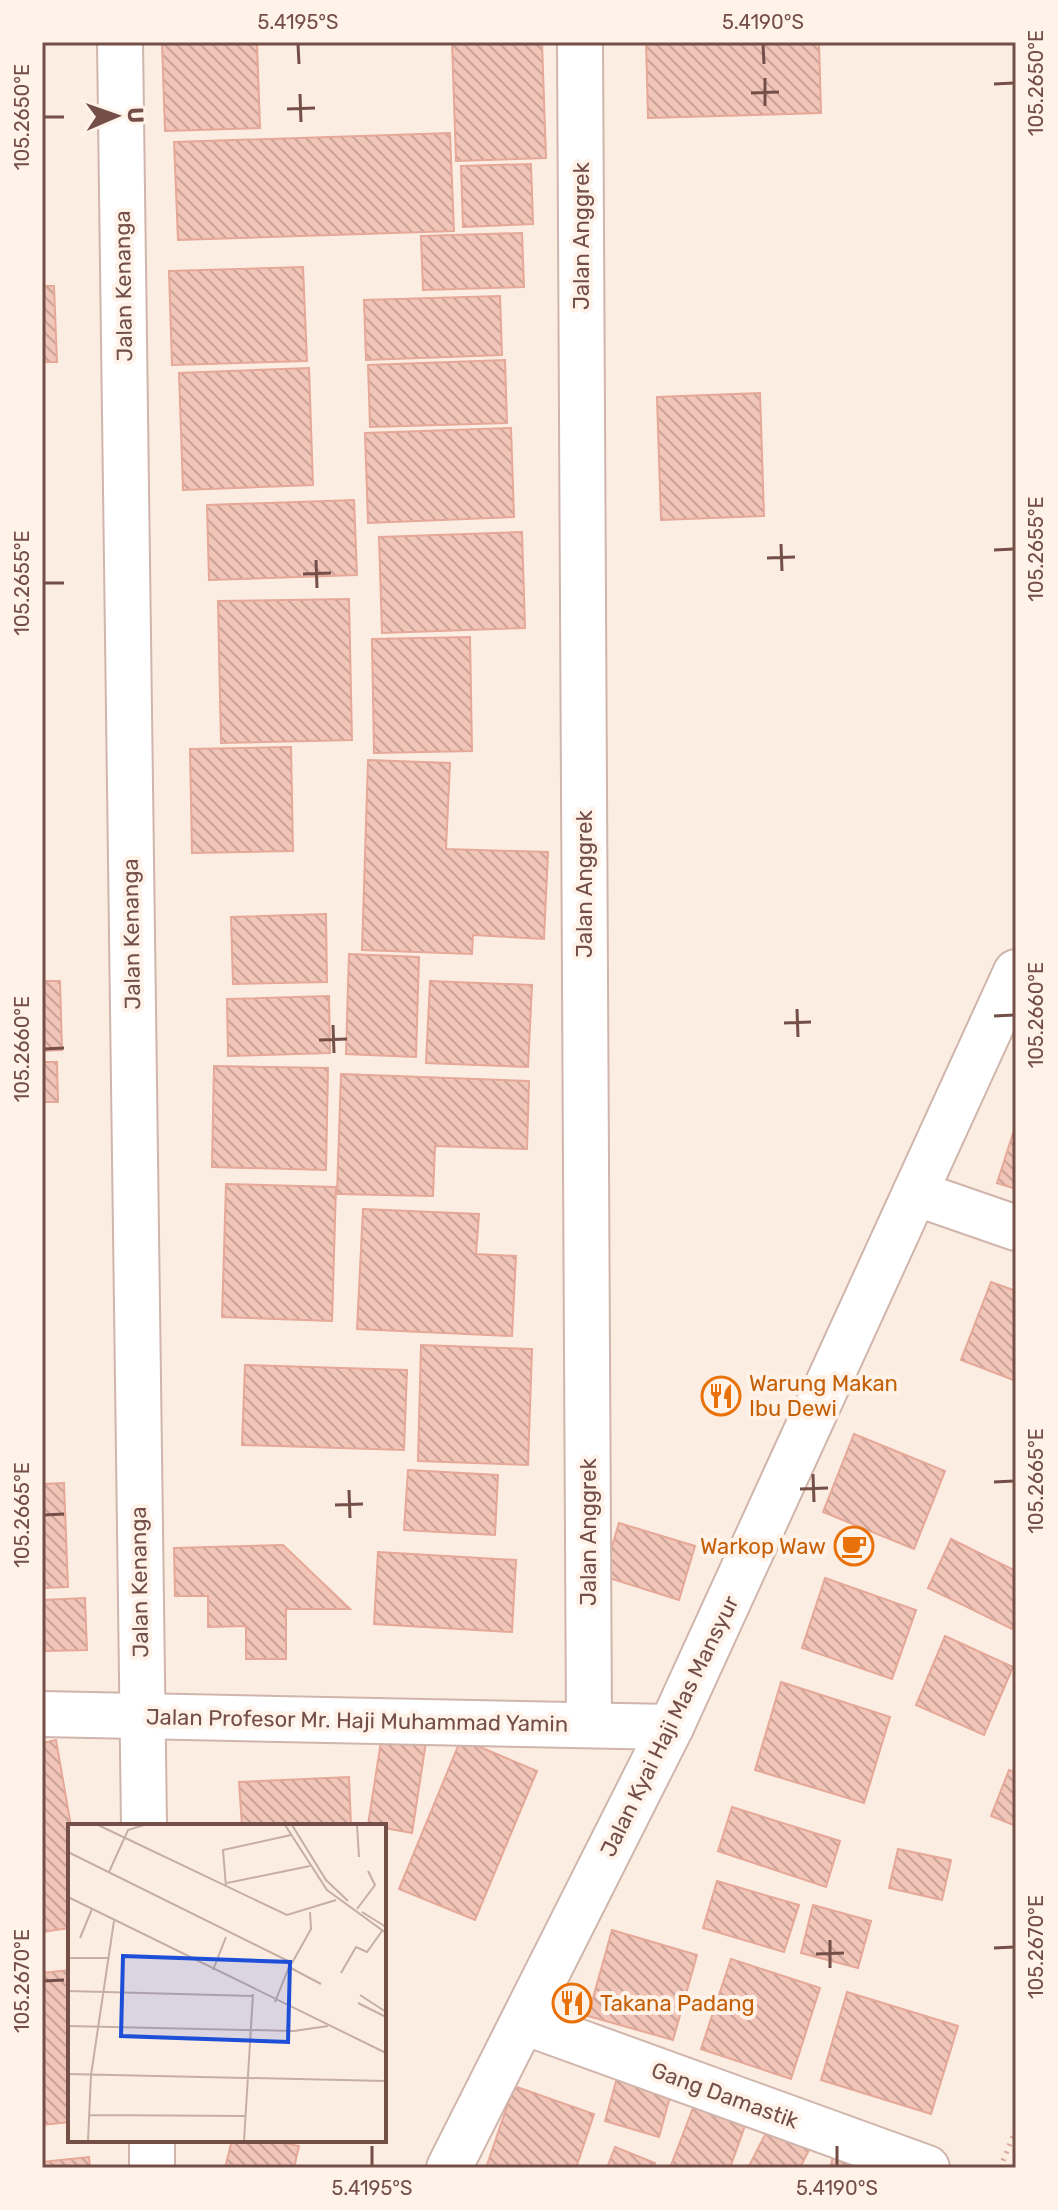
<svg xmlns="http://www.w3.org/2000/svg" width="1058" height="2210" font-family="Rubik,sans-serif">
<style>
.building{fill:url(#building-back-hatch);stroke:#e5a899;stroke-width:2}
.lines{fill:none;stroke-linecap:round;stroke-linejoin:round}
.minor-casing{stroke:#d0b5ac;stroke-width:48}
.path{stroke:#d7a89d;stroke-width:5;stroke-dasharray:2 6;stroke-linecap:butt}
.minor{stroke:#fff;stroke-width:44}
.ticks{fill:none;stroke:#744f48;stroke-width:3}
.labels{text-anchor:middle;stroke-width:8;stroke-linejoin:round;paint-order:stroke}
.street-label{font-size:22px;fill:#744f48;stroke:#fff2e8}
.food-label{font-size:22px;fill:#c56008;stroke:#fff2e8;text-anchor:start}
.inset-road{fill:none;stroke:#c6aea4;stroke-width:2}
.view{fill:#1d4ed8;fill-opacity:0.15;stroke:#1d4ed8;stroke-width:4}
.inset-edge{fill:none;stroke:#744f48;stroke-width:4}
.neatline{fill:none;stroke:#744f48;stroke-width:3}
.ticks-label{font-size:20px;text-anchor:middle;fill:#744f48}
</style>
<defs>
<pattern id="building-back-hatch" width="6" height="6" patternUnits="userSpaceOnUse" patternTransform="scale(2)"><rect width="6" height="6" fill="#f2c5b9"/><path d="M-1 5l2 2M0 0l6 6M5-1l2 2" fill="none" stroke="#c9a298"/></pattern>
</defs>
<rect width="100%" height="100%" fill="#fcede2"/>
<g class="building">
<polygon points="162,42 257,42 260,128 165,131"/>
<polygon points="452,42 542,42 546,158 456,161"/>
<polygon points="646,42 819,42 821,113 648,118"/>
<polygon points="450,133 454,231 178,240 174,142"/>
<polygon points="531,164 533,224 463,227 461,166"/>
<polygon points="522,233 524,287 423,290 421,236"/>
<polygon points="303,267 307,361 172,365 169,271"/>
<polygon points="42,286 54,286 57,362 42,362"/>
<polygon points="500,296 502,355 366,360 364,300"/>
<polygon points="505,360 507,423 370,427 368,365"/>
<polygon points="309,368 313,485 183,490 179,373"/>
<polygon points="760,393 764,516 661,520 657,397"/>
<polygon points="511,428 514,517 368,523 365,433"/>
<polygon points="354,500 357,575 209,580 207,505"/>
<polygon points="522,532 525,628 382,633 379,537"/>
<polygon points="349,599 352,740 221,743 218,601"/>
<polygon points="470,637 472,751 374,753 372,639"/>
<polygon points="291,747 293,851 192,853 190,749"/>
<polygon points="368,760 450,763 446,849 548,852 544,939 473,935 472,954 362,950"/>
<polygon points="326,914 327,982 233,984 231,917"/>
<polygon points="349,954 419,957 416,1057 346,1054"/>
<polygon points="42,981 60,981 62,1050 42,1051"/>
<polygon points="430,981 532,985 528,1067 426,1063"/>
<polygon points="329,996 330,1053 228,1056 227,999"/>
<polygon points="42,1062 57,1062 58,1102 42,1102"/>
<polygon points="214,1066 328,1068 326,1170 212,1167"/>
<polygon points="341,1074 529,1081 527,1149 435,1146 433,1196 337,1194"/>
<polygon points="1016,1124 1016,1189 997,1183"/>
<polygon points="226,1184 336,1187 332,1321 222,1317"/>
<polygon points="363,1209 479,1214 476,1254 516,1256 512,1336 357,1329"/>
<polygon points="991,1282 1016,1291 1016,1381 961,1360"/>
<polygon points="421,1345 532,1349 528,1465 418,1461"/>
<polygon points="245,1365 407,1370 404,1450 242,1445"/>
<polygon points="854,1434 945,1471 914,1549 823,1512"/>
<polygon points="408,1470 498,1475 495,1535 404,1530"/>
<polygon points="64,1483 68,1587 42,1588 42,1484"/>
<polygon points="619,1523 695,1546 679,1600 603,1576"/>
<polygon points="951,1539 1016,1571 1016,1620 1012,1629 928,1588"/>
<polygon points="283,1545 350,1609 286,1609 286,1659 246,1659 246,1626 208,1627 208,1596 175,1596 174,1548"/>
<polygon points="378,1552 516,1560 512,1632 374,1624"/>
<polygon points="825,1578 916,1610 892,1679 802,1648"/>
<polygon points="85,1598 87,1650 45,1651 43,1600"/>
<polygon points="945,1636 1013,1667 984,1735 916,1705"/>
<polygon points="781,1682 890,1717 864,1803 755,1770"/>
<polygon points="382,1735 426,1742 412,1833 384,1828 384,1826 368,1825"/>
<polygon points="461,1739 537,1771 475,1920 399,1889"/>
<polygon points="56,1740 71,1826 70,1928 42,1932 42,1743"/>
<polygon points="1009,1770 1016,1773 1016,1826 991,1816"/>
<polygon points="349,1777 351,1826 242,1826 239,1782"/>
<polygon points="732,1807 840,1841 826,1887 718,1851"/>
<polygon points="898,1849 951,1860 942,1900 889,1888"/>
<polygon points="717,1881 799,1905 784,1952 703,1928"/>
<polygon points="813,1905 871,1921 858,1968 801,1953"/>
<polygon points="612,1930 697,1955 673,2040 588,2016"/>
<polygon points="731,1959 820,1988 791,2079 701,2049"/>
<polygon points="70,1970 70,2122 42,2125 42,1973"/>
<polygon points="847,1992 958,2026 931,2114 821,2080"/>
<polygon points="617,2078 671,2093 659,2137 605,2121"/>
<polygon points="514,2086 594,2114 576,2168 486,2168"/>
<polygon points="696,2100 747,2120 730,2168 670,2168"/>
<polygon points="770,2125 811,2146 800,2168 748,2168"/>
<polygon points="232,2140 270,2140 299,2146 294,2168 225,2168"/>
<polygon points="615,2147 655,2163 653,2168 607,2168"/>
<polygon points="89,2157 90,2168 42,2168 42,2162"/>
<polygon points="833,2157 866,2168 830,2168"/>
</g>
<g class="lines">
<g class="minor-casing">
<g id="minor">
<polyline points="120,42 144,1826"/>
<polyline points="580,42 589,1725"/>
<polyline points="915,1193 1016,1228"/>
<polyline points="42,1714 671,1727"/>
<polyline points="524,2022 927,2168"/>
<polyline points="152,2140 152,2168"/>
<polyline points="449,2168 671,1727 1016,972"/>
</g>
</g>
<polyline class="path" points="1000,2168 1016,2129"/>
<use href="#minor" class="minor"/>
</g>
<path class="ticks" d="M298,44l1,20M763,44l1,20M765,78v28M994,84l20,-1M751,93l28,-1M300,94l1,28M287,109l28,-1M44,117h20M781,544l1,27M994,550l20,-1M767,558l28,-1M316,560l1,28M303,574l28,-1M44,583h20M797,1009l1,28M994,1016l20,-1M784,1023l27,-1M333,1025l1,28M319,1040l28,-1M44,1049l20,-1M813,1474l1,28M994,1482l20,-1M800,1489l28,-1M349,1490l1,28M335,1505l28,-1M44,1515l20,-1M830,1940v28M994,1948l20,-1M816,1954l28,-1M44,1981l20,-1M372,2146v20M837,2146v20"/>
<defs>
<g id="restaurant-ring" transform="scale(2)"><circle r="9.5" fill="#fff2e8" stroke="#e8710a" stroke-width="1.5"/><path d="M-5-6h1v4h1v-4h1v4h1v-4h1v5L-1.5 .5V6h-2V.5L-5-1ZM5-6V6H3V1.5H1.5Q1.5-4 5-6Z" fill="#e8710a"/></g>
<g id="cafe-ring" transform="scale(2)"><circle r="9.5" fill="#fff2e8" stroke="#e8710a" stroke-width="1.5"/><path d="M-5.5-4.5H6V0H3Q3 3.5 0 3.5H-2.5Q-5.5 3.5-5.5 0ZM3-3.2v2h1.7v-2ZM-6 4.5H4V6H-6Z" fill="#e8710a"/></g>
</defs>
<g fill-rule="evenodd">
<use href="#restaurant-ring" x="721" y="1396"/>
<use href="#cafe-ring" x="854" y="1546"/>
<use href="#restaurant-ring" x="572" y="2003"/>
</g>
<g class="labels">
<g class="street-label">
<text transform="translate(581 236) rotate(-90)" y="8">Jalan Anggrek</text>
<text transform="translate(123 286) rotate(-91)" y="8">Jalan Kenanga</text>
<text transform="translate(584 884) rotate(-90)" y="8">Jalan Anggrek</text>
<text transform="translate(131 934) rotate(-91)" y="8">Jalan Kenanga</text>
<text transform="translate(588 1532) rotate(-90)" y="8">Jalan Anggrek</text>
<text transform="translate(139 1582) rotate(-91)" y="8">Jalan Kenanga</text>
<text transform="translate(357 1720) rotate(1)" y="8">Jalan Profesor Mr. Haji Muhammad Yamin</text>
<text transform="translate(669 1726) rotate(-64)" y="8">Jalan Kyai Haji Mas Mansyur</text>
<text transform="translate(725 2095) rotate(20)" y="8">Gang Damastik</text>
</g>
<g class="food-label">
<text x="749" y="1391">Warung Makan<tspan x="749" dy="25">Ibu Dewi</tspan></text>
<text x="826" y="1554" text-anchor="end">Warkop Waw</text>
<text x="600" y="2011">Takana Padang</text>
</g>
</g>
<g transform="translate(68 1824)">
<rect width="318" height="318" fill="#fcede2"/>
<path class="inset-road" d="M30,1l189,90 49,-15M217,1l42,65 59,43M224,1l34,55 22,21M289,1l2,32M0,28l224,111 19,-34 -1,-17M41,48l19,-42 16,-5M159,59l83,-17M158,63l-3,-37 68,-15M0,73l318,156M289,85l18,-24 -7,-14M294,88l24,15M12,114l12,-29M0,134h41M145,146l13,-33M273,149l15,-26 11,5 15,-21M0,167l185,5M292,171l26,17M207,178l14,-35 32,17M290,179l28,14M0,202l226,5 34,-5M0,250l318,7M21,291l157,1M20,317l3,-66 23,-154M176,317l9,-147"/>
<path class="view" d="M55,132l167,6 -2,80 -167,-6z"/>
<rect width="318" height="318" class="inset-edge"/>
</g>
<rect width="1058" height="2210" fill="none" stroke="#fff2e8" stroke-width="88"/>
<g transform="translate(116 116) rotate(88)" stroke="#fff2e8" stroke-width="6" paint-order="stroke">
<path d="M0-6L14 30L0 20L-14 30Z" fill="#744f48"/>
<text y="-12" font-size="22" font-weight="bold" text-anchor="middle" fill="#744f48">U</text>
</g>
<rect x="44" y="44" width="970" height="2122" class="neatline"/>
<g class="ticks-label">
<text x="298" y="29">5.4195°S</text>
<text x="763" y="29">5.4190°S</text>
<text transform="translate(1036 83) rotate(-90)" y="7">105.2650°E</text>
<text transform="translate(22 117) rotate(-90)" y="7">105.2650°E</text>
<text transform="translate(1036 549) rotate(-90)" y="7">105.2655°E</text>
<text transform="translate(22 583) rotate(-90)" y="7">105.2655°E</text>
<text transform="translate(1036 1015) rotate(-90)" y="7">105.2660°E</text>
<text transform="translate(22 1049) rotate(-90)" y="7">105.2660°E</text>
<text transform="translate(1036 1481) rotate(-90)" y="7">105.2665°E</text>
<text transform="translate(22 1515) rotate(-90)" y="7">105.2665°E</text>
<text transform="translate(1036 1947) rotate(-90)" y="7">105.2670°E</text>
<text transform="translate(22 1981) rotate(-90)" y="7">105.2670°E</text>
<text x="372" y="2195">5.4195°S</text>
<text x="837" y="2195">5.4190°S</text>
</g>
</svg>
